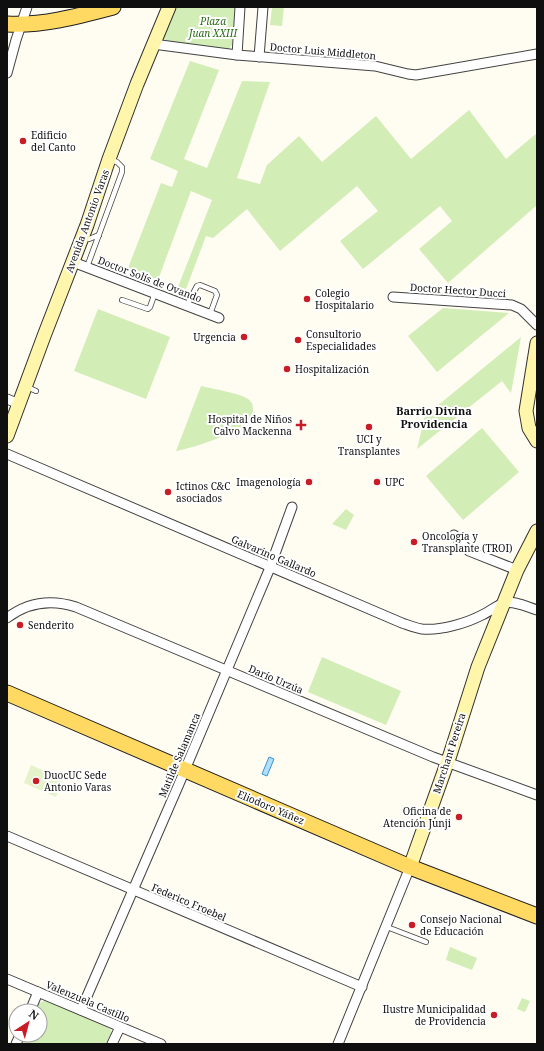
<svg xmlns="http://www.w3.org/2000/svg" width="544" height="1051" font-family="'Noto Serif',serif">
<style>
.green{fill:#d3edb7}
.pitch{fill:#e5f3ca}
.water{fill:#b2dffa;stroke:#3495d6}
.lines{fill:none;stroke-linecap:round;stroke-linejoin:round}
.lane-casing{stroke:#424242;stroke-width:6}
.street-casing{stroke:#424242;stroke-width:11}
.secondary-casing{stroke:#313131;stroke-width:15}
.primary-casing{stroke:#202020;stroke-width:17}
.lane{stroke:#fff;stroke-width:4.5}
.street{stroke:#fff;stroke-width:9}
.secondary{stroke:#fff6ac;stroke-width:13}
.primary{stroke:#ffd961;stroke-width:15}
.poi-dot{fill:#c91d25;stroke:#fff;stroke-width:1.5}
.labels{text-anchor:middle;stroke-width:4;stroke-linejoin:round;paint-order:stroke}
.park-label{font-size:10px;font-style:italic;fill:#2b6c1a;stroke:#fff}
.street-label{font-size:10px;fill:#0f0f0f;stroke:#fff}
.poi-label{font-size:10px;fill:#0f0f0f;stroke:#fff;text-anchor:start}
.neighbourhood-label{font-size:11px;font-weight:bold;fill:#0f0f0f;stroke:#fff}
</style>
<rect width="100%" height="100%" fill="#fffcf1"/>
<g class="green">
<polygon points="172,7 235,7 232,45 229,49 167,42 161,36"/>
<polygon points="272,7 284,7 282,26 270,25"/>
<polygon points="190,61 219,70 184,159 207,168 242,81 270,82 237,178 260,184 267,165 299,136 322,162 376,116 411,159 469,110 506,159 537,133 537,205 448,283 419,249 452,221 440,206 363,269 340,241 378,211 357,186 280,251 247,209 213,238 206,236 186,289 178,287 212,200 191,191 158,280 128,268 161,183 172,187 178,171 150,159"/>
<polygon points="443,308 509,313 437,372 408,336"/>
<polygon points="98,309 170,337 146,399 74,371"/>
<polygon points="521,337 511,393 502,381 417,449 425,416"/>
<path d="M201,386c12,3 38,7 47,13 4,3 5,6 5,11 1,20 -60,38 -77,41z"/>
<polygon points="482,428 519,472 463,520 426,476"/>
<polygon points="346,509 354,515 346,530 332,524"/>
<polygon points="322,657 401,691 386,725 308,692"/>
<polygon points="450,947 477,958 472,970 446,960"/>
<polygon points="522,998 530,1001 525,1012 517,1009"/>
<polygon points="45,1000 110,1028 112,1033 108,1044 22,1044 26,1035 40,1035 40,1011 36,1011 38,1004"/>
</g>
<polygon class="pitch" points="31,765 63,779 56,797 24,783"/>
<polygon class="water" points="269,757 274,759 267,776 262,774"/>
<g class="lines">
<g class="lane-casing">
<g id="lane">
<polyline points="84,238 89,239 99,235"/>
<polyline points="87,267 122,172 122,167 117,162 111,160"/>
<polyline points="122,300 148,309 150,307 155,293"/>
<polyline points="187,305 197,286 200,285 215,291 217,295 210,314"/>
<polyline points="27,387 36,391"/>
<polyline points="387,927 426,942"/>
</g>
</g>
<g class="street-casing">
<g id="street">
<polyline points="153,44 237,55 375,66 408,74 416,75 537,54"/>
<polyline points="237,55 240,7"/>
<polyline points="259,57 263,7"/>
<polyline points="7,73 16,40 27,7"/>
<polyline points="73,262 219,318"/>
<polyline points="393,297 512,305 521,309 537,325"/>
<polyline points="7,399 19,404"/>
<path d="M7,454l395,169c6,2 13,5 20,6 18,2 45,-6 60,-14 7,-3 15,-10 22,-12 10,-3 23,4 33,7"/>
<polyline points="454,535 469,551 517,570"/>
<path d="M7,618c21,-16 44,-19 69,-11l357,150 104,38"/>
<polyline points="7,836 362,987"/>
<polyline points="7,979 161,1044"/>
<polyline points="81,1010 179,784 269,570 292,507"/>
<polyline points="30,1011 38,992"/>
<polyline points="16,1044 20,1035"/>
<polyline points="112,1044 120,1027"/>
<polyline points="338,1044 410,867"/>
</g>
</g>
<g class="secondary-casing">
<g id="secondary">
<polyline points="537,343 526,411 529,428 537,441"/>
<polyline points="7,436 44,336 87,225 109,159 137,84 169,7"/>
<polyline points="410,867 450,755 478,667 517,570 537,531"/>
</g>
</g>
<g class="primary-casing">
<g id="primary">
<path d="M7,24c35,2 72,-8 106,-17"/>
<polyline points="7,693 410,867 537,916"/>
</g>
</g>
<use href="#lane" class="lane"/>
<use href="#street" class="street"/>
<use href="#secondary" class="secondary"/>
<use href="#primary" class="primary"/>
</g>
<g class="poi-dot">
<circle cx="23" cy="141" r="4"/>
<circle cx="307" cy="299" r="4"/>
<circle cx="244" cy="337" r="4"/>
<circle cx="298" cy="340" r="4"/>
<circle cx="287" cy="369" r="4"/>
<path d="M299 419h4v4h4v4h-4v4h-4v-4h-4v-4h4z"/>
<circle cx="369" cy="427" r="4"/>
<circle cx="309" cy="482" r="4"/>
<circle cx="377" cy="482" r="4"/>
<circle cx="168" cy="492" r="4"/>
<circle cx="414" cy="542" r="4"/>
<circle cx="20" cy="625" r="4"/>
<circle cx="36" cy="781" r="4"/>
<circle cx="459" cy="817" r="4"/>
<circle cx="412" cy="925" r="4"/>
<circle cx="494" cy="1015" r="4"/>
</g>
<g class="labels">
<g class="park-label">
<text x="213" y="25">Plaza<tspan x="213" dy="12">Juan XXIII</tspan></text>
</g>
<g class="street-label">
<text transform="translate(323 51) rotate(5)" y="4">Doctor Luis Middleton</text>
<text transform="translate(87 221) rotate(-70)" y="4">Avenida Antonio Varas</text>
<text transform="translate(150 279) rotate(21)" y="4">Doctor Solís de Ovando</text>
<text transform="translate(458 290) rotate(4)" y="4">Doctor Hector Ducci</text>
<text transform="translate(274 556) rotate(23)" y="4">Galvarino Gallardo</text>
<text transform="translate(276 679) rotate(23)" y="4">Darío Urzúa</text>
<text transform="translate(449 753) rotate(-72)" y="4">Marchant Pereira</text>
<text transform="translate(179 755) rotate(-67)" y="4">Matilde Salamanca</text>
<text transform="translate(271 807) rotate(23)" y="4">Eliodoro Yáñez</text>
<text transform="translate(189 902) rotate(23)" y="4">Federico Froebel</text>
<text transform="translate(88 1001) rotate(23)" y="4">Valenzuela Castillo</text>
</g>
<g class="poi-label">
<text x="31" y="139">Edificio<tspan x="31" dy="12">del Canto</tspan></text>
<text x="315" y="297">Colegio<tspan x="315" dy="12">Hospitalario</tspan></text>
<text x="306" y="338">Consultorio<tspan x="306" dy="12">Especialidades</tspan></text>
<text x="236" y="341" text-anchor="end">Urgencia</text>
<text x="295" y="373">Hospitalización</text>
<text x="292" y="423" text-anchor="end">Hospital de Niños<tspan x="292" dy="12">Calvo Mackenna</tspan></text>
<text x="369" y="443" text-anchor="middle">UCI y<tspan x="369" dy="12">Transplantes</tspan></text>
<text x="301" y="486" text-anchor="end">Imagenología</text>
<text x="385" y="486">UPC</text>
<text x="176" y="490">Ictinos C&amp;C<tspan x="176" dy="12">asociados</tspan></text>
<text x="422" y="540">Oncología y<tspan x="422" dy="12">Transplante (TROI)</tspan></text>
<text x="28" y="629">Senderito</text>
<text x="44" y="779">DuocUC Sede<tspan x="44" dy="12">Antonio Varas</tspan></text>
<text x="451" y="815" text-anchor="end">Oficina de<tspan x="451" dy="12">Atención Junji</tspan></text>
<text x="420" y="923">Consejo Nacional<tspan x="420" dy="12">de Educación</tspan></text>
<text x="486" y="1013" text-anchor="end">Ilustre Municipalidad<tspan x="486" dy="12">de Providencia</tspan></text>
</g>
<g class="neighbourhood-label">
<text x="434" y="415">Barrio Divina<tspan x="434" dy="13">Providencia</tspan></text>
</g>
</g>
<rect width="544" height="1051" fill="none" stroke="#0f0f0f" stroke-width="16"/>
<g transform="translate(28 1023) rotate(36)"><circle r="19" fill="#ffffff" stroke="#9f9f9f"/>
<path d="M0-3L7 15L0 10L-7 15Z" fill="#c91d25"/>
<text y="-6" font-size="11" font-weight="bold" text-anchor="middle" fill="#0f0f0f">N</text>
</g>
</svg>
